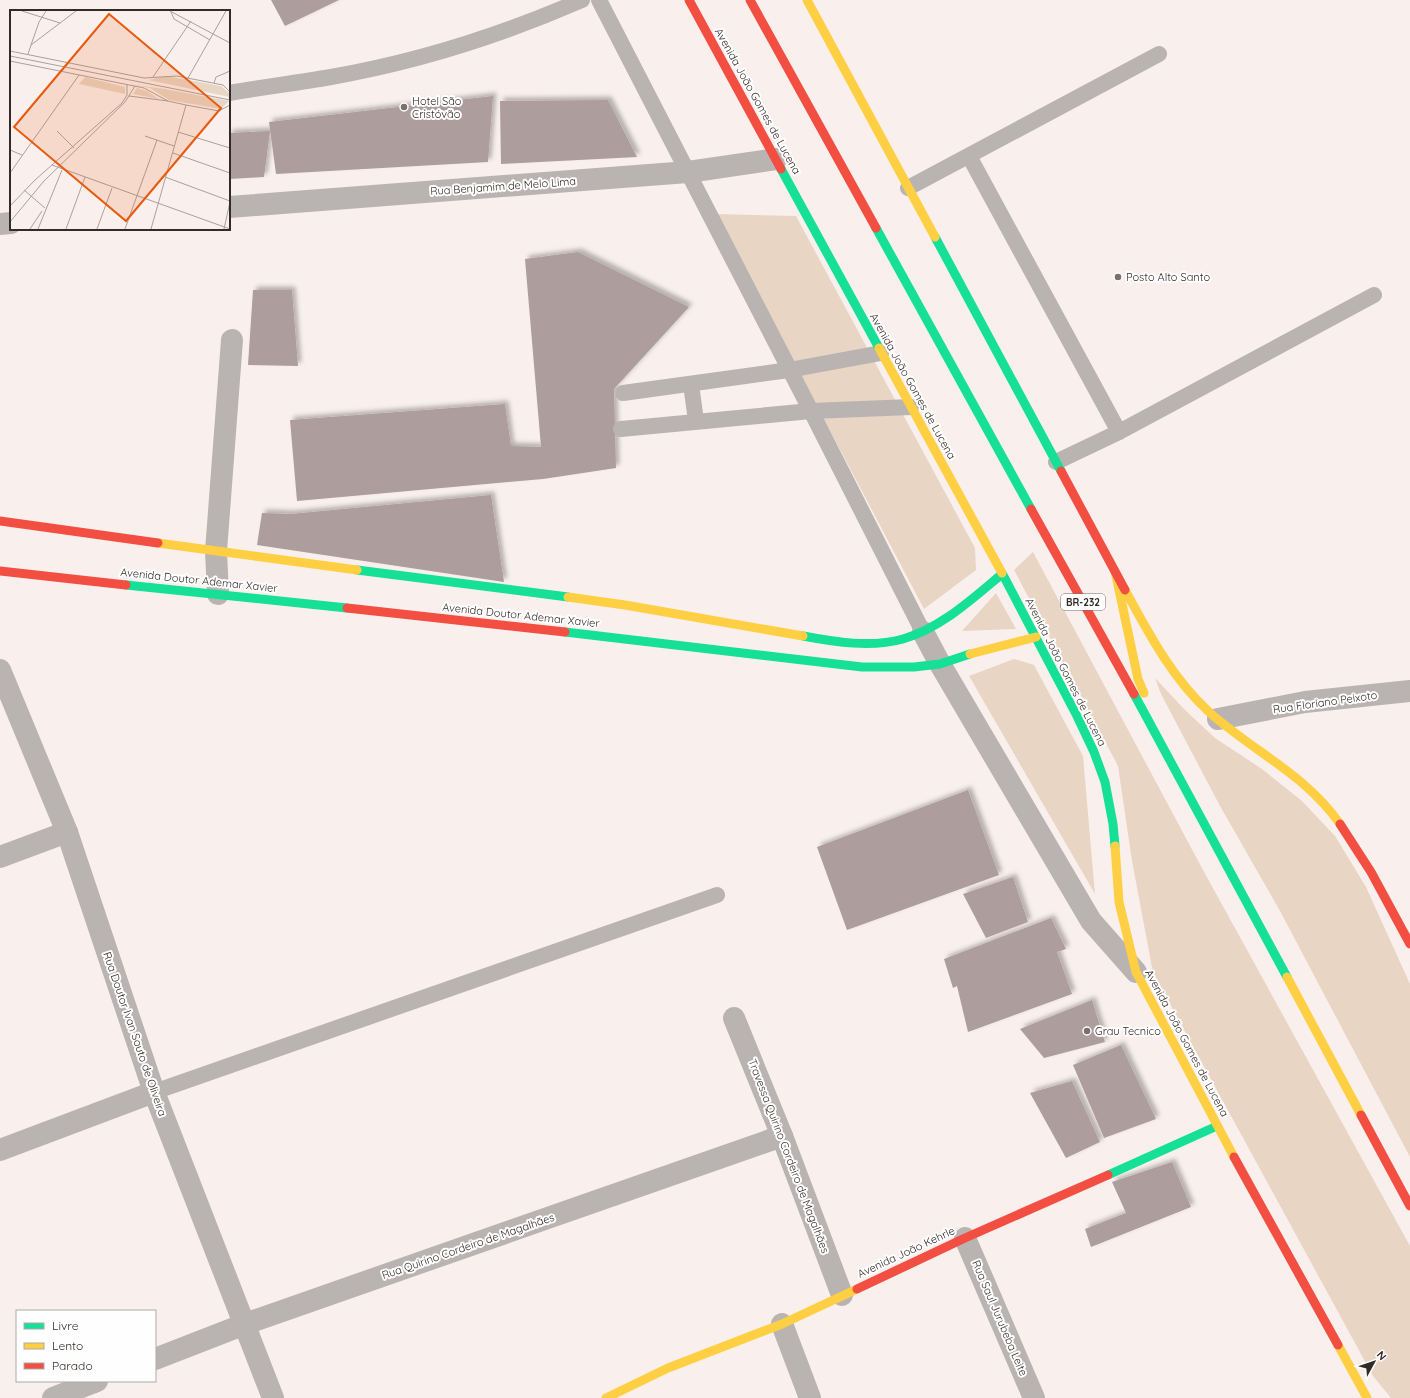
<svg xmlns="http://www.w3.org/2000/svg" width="1410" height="1398" font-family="Quicksand,sans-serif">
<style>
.green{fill:#e8d5c3}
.building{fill:#ad9d9d;filter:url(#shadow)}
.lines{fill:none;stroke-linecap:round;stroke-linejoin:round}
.lane{stroke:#b9b4b2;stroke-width:16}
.street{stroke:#b9b4b2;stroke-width:22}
.fast{stroke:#16e098;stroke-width:9}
.slow{stroke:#ffcf43;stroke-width:9}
.jam{stroke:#f24e42;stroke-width:9}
.poi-dot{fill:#796f6d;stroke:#fefefe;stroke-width:1.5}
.labels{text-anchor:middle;stroke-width:4;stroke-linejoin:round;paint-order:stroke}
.shield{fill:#fefefe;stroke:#716a68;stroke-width:1}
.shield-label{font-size:10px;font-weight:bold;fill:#342a27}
.poi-label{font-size:11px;fill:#342a27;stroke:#fefefe;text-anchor:start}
.street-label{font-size:11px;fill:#342a27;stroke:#fefefe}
.inset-road{fill:none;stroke:#aaa19e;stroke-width:1}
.view{fill:#e8590c;fill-opacity:0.15;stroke:#e8590c;stroke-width:2}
.inset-edge{fill:none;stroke:#342a27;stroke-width:2}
</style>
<defs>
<filter id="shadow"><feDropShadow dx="3.5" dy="-3.5" stdDeviation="2" flood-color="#0004"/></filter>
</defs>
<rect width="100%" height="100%" fill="#f9f0ee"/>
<g class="green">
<polygon points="716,214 796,216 975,548 976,570 924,609"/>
<polygon points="1033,552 1203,870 1410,1246 1410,1398 1391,1398 1373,1376 1153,973 1132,861 1118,766 1014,570"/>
<polygon points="996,593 1016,629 962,631"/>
<polygon points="1014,659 1034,665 1083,756 1095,894 969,676"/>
<polygon points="1155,678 1185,710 1215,738 1262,769 1302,801 1335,836 1366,887 1410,984 1410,1157 1280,911 1220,806 1161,694"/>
</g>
<g class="building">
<polygon points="271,0 339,0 285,26"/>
<polygon points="493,96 488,162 276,174 269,122"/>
<polygon points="608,100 637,157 501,164 500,101"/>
<polygon points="270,131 264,177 229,179 229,133"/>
<polygon points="578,252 689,307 614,389 616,468 543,479 297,501 290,420 505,404 511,446 541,447 525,259"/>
<polygon points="253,290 292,290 298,366 248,365"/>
<polygon points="491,495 504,582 257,545 262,513 291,514"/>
<polygon points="968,790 999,875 847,930 817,847"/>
<polygon points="1013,877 1028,922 986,938 963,894"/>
<polygon points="1051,918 1066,949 1057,952 1072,994 968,1032 957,986 953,988 944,959"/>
<polygon points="1092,1000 1105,1042 1044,1058 1020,1029"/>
<polygon points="1121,1045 1156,1119 1104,1138 1073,1065"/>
<polygon points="1072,1081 1100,1142 1066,1158 1030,1093"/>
<polygon points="1172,1162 1191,1207 1091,1247 1085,1229 1126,1213 1112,1182"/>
</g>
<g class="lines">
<g class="lane">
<polyline points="599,0 811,411 923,632"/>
<path d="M229,93c34,-6 68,-10 102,-16 86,-15 171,-42 251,-77"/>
<polyline points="969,156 1119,432"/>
<polyline points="908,188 1159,54"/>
<polyline points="691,384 696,421"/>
<polyline points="623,393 789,370 881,353"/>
<polyline points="621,429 811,411 911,407"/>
<polyline points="1056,462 1119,432 1374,295"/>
<polyline points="154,1092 717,895"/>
</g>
<g class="street">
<polyline points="229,207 688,172 776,159"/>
<polyline points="0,224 11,223"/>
<polyline points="218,594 216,551 232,340"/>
<polyline points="923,632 940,664 1091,921 1136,972"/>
<polyline points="0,670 67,832 154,1092 273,1398"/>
<polyline points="1218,719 1305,702 1410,691"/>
<polyline points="0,857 67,832"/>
<polyline points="734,1018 782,1136 842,1295"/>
<polyline points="0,1150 154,1092"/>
<polyline points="965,1238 1034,1398"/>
<polyline points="782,1324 810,1398"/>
<polyline points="155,1359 245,1324 782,1136"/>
<polyline points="53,1398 97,1381"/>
</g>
<g class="fast">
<polyline points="781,169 879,348"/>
<polyline points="876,228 1031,509"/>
<polyline points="935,237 1061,471"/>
<polyline points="357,570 568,597"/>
<polyline points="1002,573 1077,716 1094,752 1105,782 1113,824 1115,846"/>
<polyline points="126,585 347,608"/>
<polyline points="565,632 862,667 914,667 940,664 970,654"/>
<path d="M803,636c32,6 68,12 100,3 38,-11 69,-40 99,-65"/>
<polyline points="1134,694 1287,977"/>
<polyline points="1108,1175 1217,1126"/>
</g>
<g class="slow">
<polyline points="807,0 935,237"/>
<polyline points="879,348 1002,573"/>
<polyline points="158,543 357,570"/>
<polyline points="1115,571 1138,679 1144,693"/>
<path d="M1125,590c24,44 47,88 84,122 45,40 96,62 131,112"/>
<polyline points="568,597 625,605 803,636"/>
<polyline points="970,654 1036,637"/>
<polyline points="1115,846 1119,902 1136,972 1234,1157"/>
<polyline points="1287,977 1361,1115"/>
<polyline points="1338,1345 1367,1398"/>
<polyline points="606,1398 668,1368 782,1324 857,1289"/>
</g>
<g class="jam">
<polyline points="689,0 781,169"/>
<polyline points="750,0 876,228"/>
<polyline points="1061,471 1125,590"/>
<polyline points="1031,509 1134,694"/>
<polyline points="0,521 158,543"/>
<polyline points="0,571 126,585"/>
<polyline points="347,608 565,632"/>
<polyline points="1340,824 1371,872 1410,944"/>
<polyline points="1361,1115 1410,1206"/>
<polyline points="1234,1157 1338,1345"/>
<polyline points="857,1289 965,1238 1108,1175"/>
</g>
</g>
<g class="poi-dot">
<circle cx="404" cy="107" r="4"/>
<circle cx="1118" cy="277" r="4"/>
<circle cx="1087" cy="1031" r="4"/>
</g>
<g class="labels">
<rect class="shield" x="1061" y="594" width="44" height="16" rx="3"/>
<g class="shield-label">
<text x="1083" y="606">BR-232</text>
</g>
<g class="poi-label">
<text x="412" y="105">Hotel São<tspan x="412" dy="13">Cristóvão</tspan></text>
<text x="1126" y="281">Posto Alto Santo</text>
<text x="1095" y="1035">Grau Tecnico</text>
</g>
<g class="street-label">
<text transform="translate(758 101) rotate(61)" y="4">Avenida João Gomes de Lucena</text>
<text transform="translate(503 186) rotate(-4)" y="4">Rua Benjamim de Melo Lima</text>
<text transform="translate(913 386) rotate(61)" y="4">Avenida João Gomes de Lucena</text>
<text transform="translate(199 580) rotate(6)" y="4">Avenida Doutor Ademar Xavier</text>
<text transform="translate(521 615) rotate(6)" y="4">Avenida Doutor Ademar Xavier</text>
<text transform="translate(1066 672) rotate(63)" y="4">Avenida João Gomes de Lucena</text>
<text transform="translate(1325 702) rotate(-8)" y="4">Rua Floriano Peixoto</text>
<text transform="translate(135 1034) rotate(71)" y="4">Rua Doutor Ivan Souto de Oliveira</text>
<text transform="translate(1187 1043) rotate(62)" y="4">Avenida João Gomes de Lucena</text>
<text transform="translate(789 1156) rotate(69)" y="4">Travessa Quirino Cordeiro de Magalhães</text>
<text transform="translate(468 1246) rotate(-19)" y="4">Rua Quirino Cordeiro de Magalhães</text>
<text transform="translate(906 1252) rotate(-25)" y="4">Avenida João Kehrle</text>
<text transform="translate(1000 1318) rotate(67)" y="4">Rua Saul Jurubeba Leite</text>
</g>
</g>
<g transform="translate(10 10)">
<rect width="220" height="220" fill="#f9f0ee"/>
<path d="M156,66l55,10 8,7 1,4 -82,-17zM75,67l40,10v7l-46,-10zM118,74l37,5 64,12 -8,8 -52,-9 -19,-12zM127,78l10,3 12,8 -26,-5z" fill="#e8d5c3"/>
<path class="inset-road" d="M12,1l38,12M160,1l60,32M161,2l3,7 36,21M21,35l8,-23 7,-11M0,41l134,27 33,-2 46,9 7,7M18,44l3,-9 45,-34M0,46l220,44M0,51l134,27 24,13 18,4 33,6 11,-6M143,67l38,-56M178,68l38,-67M204,73l2,-6 14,-6M119,86l39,5M47,121l17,17M168,122l52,16M135,126l29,10M0,140l12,5M163,143l57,20M42,155l178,64M0,163l69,-98M155,167l65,24M14,180l21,18M0,196l25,-26 87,-77 5,-8v-10M0,212l34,-41 81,-79 10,-16M20,219l12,-18M28,219l24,-59M56,219l19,-52M87,219l15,-41M115,219l32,-89M141,219l35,-124M214,219l6,-27"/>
<path class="view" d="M99,4l112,94 -95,113 -112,-94z"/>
<rect width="220" height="220" class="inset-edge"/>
</g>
<rect x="16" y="1310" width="140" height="72" fill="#fefefe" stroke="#ada9a8"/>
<rect x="24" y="1323" width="20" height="6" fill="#16e098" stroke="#ada9a8"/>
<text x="52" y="1330" font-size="12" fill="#342a27">Livre</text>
<rect x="24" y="1343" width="20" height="6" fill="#ffcf43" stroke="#ada9a8"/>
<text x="52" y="1350" font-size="12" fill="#342a27">Lento</text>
<rect x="24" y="1363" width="20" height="6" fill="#f24e42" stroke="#ada9a8"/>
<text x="52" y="1370" font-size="12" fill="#342a27">Parado</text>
<g transform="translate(1374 1362) rotate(50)" stroke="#fefefe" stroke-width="3" paint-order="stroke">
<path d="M0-3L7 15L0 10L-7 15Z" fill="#342a27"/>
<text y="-6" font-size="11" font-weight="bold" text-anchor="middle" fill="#342a27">N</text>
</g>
</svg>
